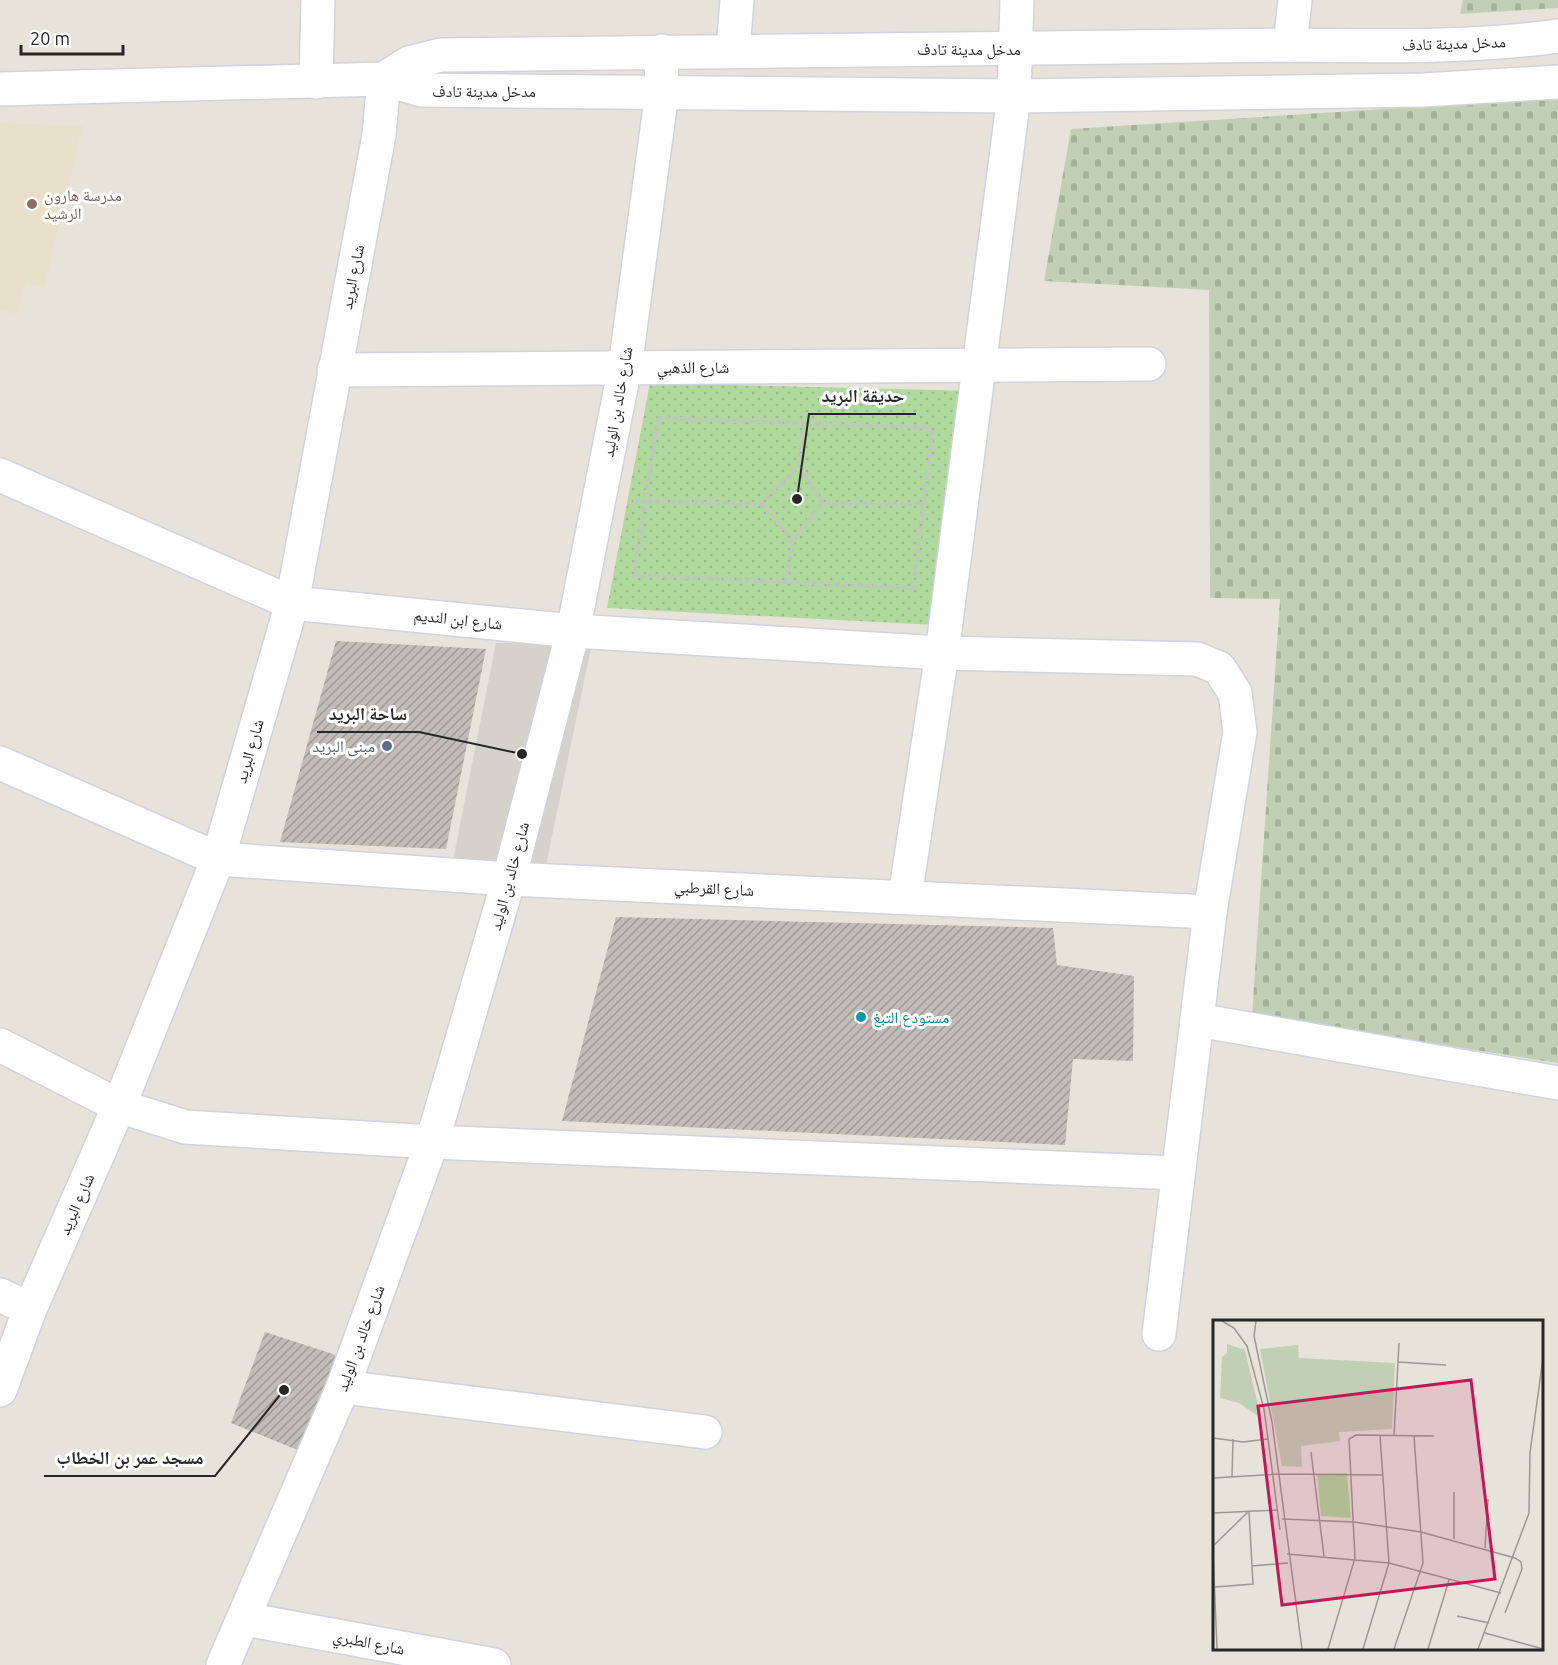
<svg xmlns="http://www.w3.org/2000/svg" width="1558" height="1665" font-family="Ubuntu,'Noto Naskh Arabic',sans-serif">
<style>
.education{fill:#e8e0cb}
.cemetery{fill:url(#cemetery-stones)}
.garden{fill:url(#garden-dots)}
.plaza{fill:#d5d2cc}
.building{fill:url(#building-hatch)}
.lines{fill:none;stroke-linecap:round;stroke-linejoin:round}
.minor-casing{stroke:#d0d2df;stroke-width:36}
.secondary-casing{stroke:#d0d2df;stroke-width:36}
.path{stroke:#c3c3c3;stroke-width:4;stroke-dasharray:4.5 3;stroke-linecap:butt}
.minor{stroke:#fff;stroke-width:33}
.secondary{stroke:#fff;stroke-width:33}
.education-dot{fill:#8d6e63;stroke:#fff;stroke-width:2}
.service-dot{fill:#5c6f8a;stroke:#fff;stroke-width:2}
.culture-dot{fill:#0f9aa8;stroke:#fff;stroke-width:2}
.labels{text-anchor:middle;stroke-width:6;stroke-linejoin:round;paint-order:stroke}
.street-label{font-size:16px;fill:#272727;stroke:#fff}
.education-label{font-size:16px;fill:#785e54;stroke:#fff;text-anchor:start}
.service-label{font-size:16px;fill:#4e5e75;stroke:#fff;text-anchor:end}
.culture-label{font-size:16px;fill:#0d838f;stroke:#fff;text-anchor:start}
.inset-road{fill:none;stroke:#9b9892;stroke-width:1.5}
.view{fill:#c2185b;fill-opacity:0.15;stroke:#c2185b;stroke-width:3}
.inset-edge{fill:none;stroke:#272727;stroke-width:3}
.leader{fill:none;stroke:#272727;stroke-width:2}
.callout-dot{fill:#272727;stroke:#fff;stroke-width:2}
.callout-label{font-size:18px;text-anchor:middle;font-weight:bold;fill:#272727;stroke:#fff;stroke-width:6;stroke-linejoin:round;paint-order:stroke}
</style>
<defs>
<pattern id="cemetery-stones" width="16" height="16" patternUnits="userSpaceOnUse" patternTransform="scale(1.5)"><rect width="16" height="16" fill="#c1d0b4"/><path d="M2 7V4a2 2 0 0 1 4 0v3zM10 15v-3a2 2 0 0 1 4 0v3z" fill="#a6b39b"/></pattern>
<pattern id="garden-dots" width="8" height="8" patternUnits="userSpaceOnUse" patternTransform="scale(1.5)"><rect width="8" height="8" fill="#afd99d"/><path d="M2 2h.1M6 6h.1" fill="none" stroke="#97ba87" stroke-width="1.8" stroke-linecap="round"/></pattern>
<pattern id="building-hatch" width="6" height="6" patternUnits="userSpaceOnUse" patternTransform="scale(1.5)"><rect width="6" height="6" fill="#c1bcb7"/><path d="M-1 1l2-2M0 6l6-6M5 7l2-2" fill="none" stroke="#9d9995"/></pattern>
</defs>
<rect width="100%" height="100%" fill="#e8e3da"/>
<polygon class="education" points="0,123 83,126 44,287 26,283 17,314 2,310 0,317"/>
<g class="cemetery">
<polygon points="1463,0 1558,0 1558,8 1460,14"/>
<polygon points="1558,98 1558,1063 1252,1015 1280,599 1210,598 1209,290 1044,281 1071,129"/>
</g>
<polygon class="garden" points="650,383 976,391 954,626 607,608"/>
<polygon class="plaza" points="496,643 592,643 544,875 452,865"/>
<g class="building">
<polygon points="336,641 486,649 446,849 280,842"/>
<polygon points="616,917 1053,928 1057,965 1134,976 1133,1061 1073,1059 1065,1145 562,1121"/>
<polygon points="265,1332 339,1356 300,1451 231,1423"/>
</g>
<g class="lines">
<g class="minor-casing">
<g id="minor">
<polyline points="1290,45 1295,0"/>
<polyline points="733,50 737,0"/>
<polyline points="316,82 318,0"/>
<polyline points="334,370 1149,364"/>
<polyline points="0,475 292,603 573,631 942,653 1197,659 1219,668 1235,693 1240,732 1210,912 1159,1334"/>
<polyline points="0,763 218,859 509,879 1210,912"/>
<polyline points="905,897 942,653 1014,96 1017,0"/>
<polyline points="1197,1020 1558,1083"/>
<polyline points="0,1045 119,1106 185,1127 432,1142 1178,1173"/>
<polyline points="0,1295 30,1309"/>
<polyline points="343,1387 705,1432"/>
<polyline points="0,1390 30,1309 119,1106 218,859 292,603 379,135 384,79"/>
<polyline points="245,1619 494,1665"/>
<polyline points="223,1665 343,1387 432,1142 509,879 573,631 625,367 662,92 661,51"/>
</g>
</g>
<g class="secondary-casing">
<g id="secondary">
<path d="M384,79l25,-16 32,-8 849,-10c89,1 179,3 268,-9"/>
<polyline points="0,89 384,79 421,90 1014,96 1423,90 1558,82"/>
</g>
</g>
<g class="path">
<polygon points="658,418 933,428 913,588 634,575"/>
<polyline points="803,423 799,466 822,503 924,504"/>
<polyline points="633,501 761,504 799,466"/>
<polyline points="761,504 792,540"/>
<polyline points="786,582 793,540 822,503"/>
</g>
<use href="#minor" class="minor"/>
<use href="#secondary" class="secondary"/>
</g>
<circle class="education-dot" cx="32" cy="204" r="6"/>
<circle class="service-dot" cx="387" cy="746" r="6"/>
<circle class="culture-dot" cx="861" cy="1017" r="6"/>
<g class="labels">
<g class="street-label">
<text transform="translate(1454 43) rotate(-2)" y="6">مدخل مدينة تادف</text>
<text x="969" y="55">مدخل مدينة تادف</text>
<text x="484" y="97">مدخل مدينة تادف</text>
<text transform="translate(352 277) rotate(-79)" y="6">شارع البريد</text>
<text x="693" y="373">شارع الذهبي</text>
<text transform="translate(617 402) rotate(-80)" y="6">شارع خالد بن الوليد</text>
<text transform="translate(458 619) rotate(6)" y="6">شارع ابن النديم</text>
<text transform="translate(249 751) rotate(-74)" y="6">شارع البريد</text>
<text transform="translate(509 876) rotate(-75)" y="6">شارع خالد بن الوليد</text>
<text transform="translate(714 888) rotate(3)" y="6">شارع القرطبي</text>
<text transform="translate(76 1204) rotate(-66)" y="6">شارع البريد</text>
<text transform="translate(360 1338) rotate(-70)" y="6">شارع خالد بن الوليد</text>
<text transform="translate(369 1642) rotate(11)" y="6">شارع الطبري</text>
</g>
<g class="education-label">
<text x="44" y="201">مدرسة هارون<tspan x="44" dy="18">الرشيد</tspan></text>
</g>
<g class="service-label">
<text x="375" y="752">مبنى البريد</text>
</g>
<g class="culture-label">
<text x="873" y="1023">مستودع التبغ</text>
</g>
</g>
<g transform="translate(1213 1320)">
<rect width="330" height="330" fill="#e8e3da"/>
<path d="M14,24l18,6 16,68 -22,-15 -19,-5 2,-41 5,-4zM85,25l1,13 96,5 -3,66 -53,3 1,9 -39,5 1,21 -20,-1 -22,-117z" fill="#c1d0b4"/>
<path d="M134,153l4,45 -30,-2 -4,-42z" fill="#afd99d"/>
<path class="inset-road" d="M9,1l12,7 13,18 17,63 16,121M43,1l-2,15 18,86 30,227M185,42l48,3M181,116l5,-93M0,118l30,4 25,-3M98,132l13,104M19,157l1,-38M0,158l66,-4 104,1M0,193l64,-3M69,199l72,3 67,10 94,26 6,4 1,7 -17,44M241,219v-47M0,226l35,-34M272,228l3,-49M0,231l4,98M74,234l102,9 112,30M39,246l36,-3M2,267l38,-3 -4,-73M244,296l32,7M272,313l58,16M115,329l27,-91 -6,-119 7,-4 78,1M150,329l26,-86 -9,-127M181,329l29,-86 -9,-127M215,329l21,-69M265,329l51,-136 1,-60 13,-95"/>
<path class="view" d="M258,60l24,199 -213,26 -24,-199z"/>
<rect width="330" height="330" class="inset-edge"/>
</g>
<path class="leader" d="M797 499L809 414H916M522 754L419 732H317M284 1390L215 1476H44"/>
<g class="callout-dot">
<circle cx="797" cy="499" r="6"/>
<circle cx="522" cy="754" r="6"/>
<circle cx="284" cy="1390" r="6"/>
</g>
<g class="callout-label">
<text x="863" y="402">حديقة البريد</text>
<text x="368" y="720">ساحة البريد</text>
<text x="130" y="1464">مسجد عمر بن الخطاب</text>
</g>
<path d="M21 45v9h102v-9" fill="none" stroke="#272727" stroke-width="3"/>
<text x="30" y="45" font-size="18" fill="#272727" stroke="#ffffff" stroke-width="4.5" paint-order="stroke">20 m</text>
</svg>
